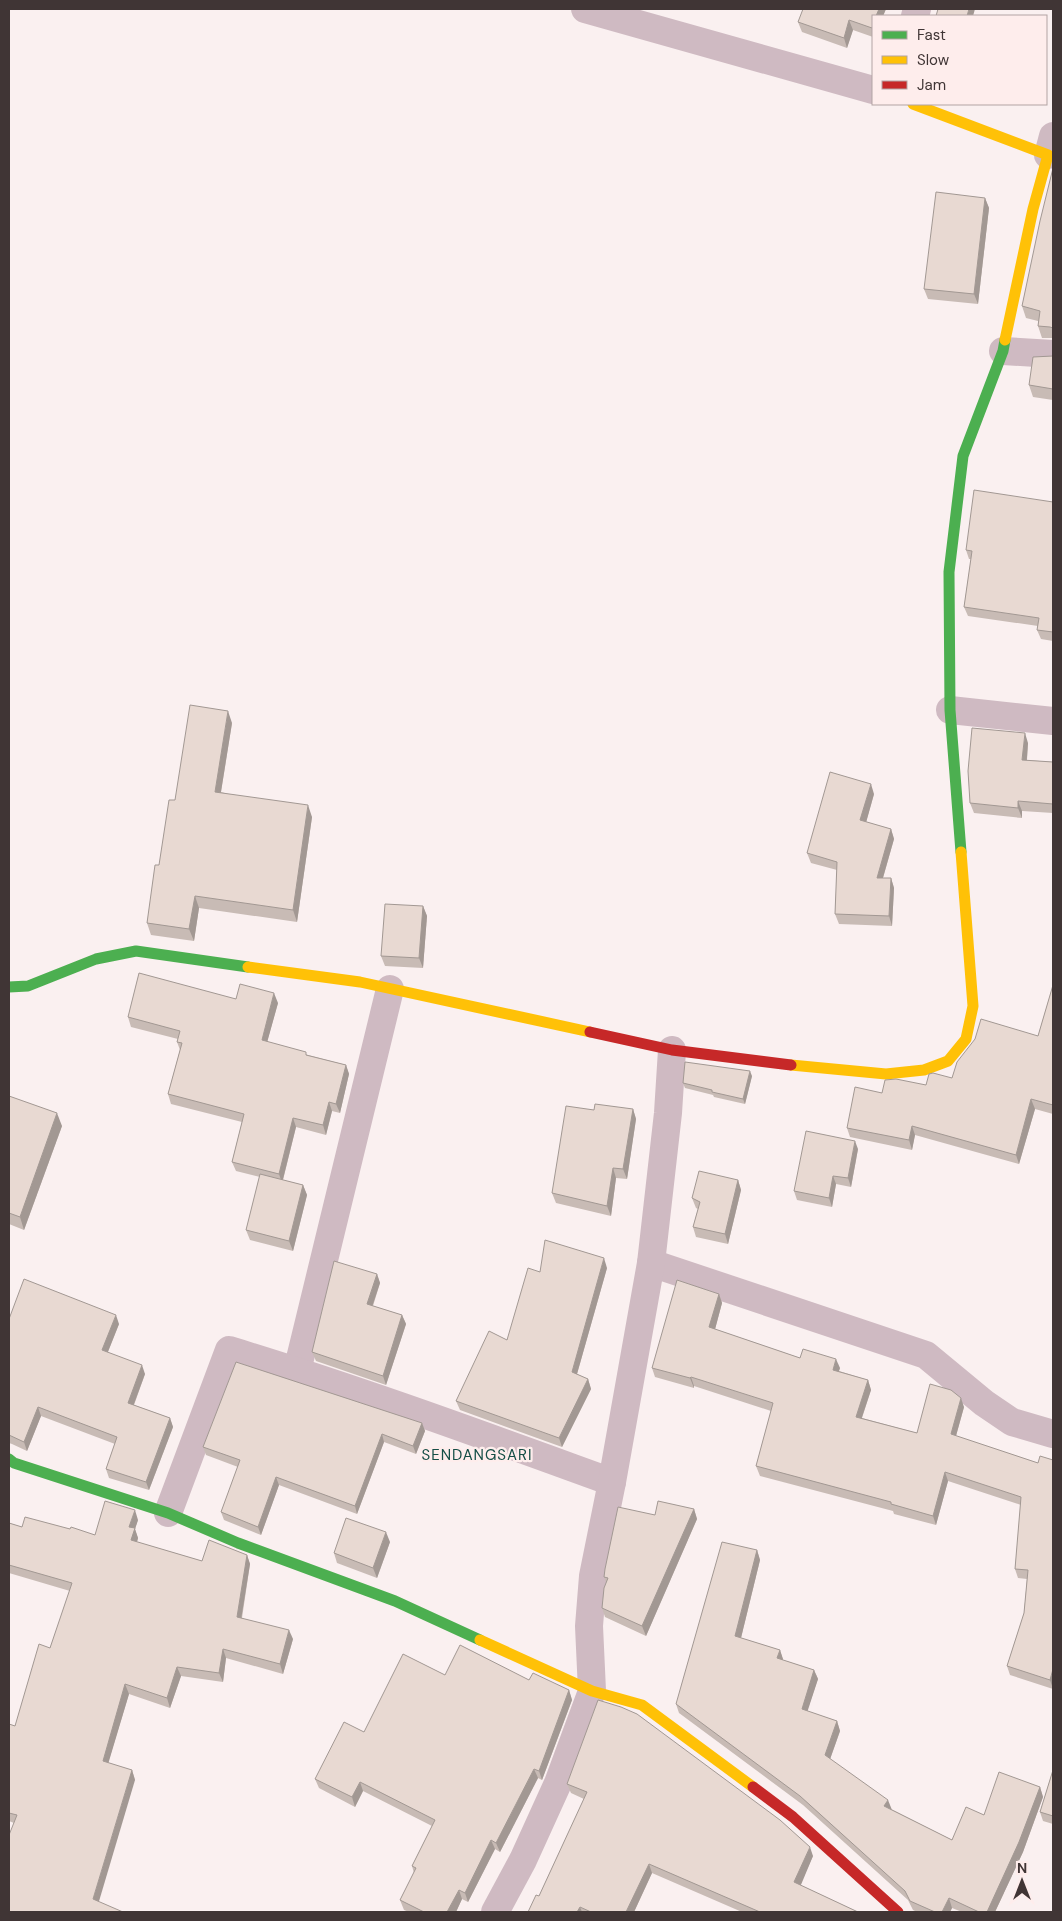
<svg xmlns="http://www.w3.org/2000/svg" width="1062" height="1921" font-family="'DM Sans',sans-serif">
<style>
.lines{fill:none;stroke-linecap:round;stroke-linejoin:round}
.street{stroke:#cfbac2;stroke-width:28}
.fast{stroke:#4caf50;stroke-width:11}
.slow{stroke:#ffc107;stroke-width:11}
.jam{stroke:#c62828;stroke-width:11}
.wall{fill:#c8bbb5}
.shaded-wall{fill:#a29893}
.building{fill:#e8d9d2;stroke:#a29893}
.labels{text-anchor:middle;stroke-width:4.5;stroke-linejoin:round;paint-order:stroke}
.quarter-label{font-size:15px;letter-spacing:1px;fill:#144e46;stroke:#feedec}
</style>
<rect width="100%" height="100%" fill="#faf0f0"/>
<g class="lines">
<g class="street">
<polyline points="585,9 873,90"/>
<polyline points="915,16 917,9"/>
<polyline points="1048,155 1053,136"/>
<polyline points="1003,351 1053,354"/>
<polyline points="950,710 1053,721"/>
<polyline points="651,1263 926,1355 984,1403 1012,1422 1053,1434"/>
<polyline points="297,1371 390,989"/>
<path d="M168,1513l61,-163c129,39 256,86 383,132"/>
<polyline points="495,1912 523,1860 558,1783 592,1691 589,1626 593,1576 612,1482 651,1263 668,1113 672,1050"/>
</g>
<g class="fast">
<polyline points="961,852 950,710 949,572 963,456 1003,351 1005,340"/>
<polyline points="9,987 28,986 96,959 136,951 248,967"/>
<polyline points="9,1459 14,1463 168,1513 238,1543 395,1601 480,1640"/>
</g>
<g class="slow">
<polyline points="913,104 1048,155 1033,209 1005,340"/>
<polyline points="248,967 360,982 590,1032"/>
<polyline points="791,1065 886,1074 924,1070 948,1061 966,1039 973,1006 961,852"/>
<polyline points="480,1640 592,1691 642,1705 753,1787"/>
</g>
<g class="jam">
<polyline points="590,1032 672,1050 791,1065"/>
<polyline points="753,1787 793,1817 898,1912"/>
</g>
</g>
<g class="wall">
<polygon points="886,9 883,16 873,16 873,37 853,30 847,48 802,32 798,22"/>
<polygon points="1053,168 1053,338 1042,338 1038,326 1038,321 1026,318 1022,306"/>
<polygon points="985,198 989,208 978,304 928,299 924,289"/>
<polygon points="1053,356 1053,400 1033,397 1029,385"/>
<polygon points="1053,502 1053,641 1041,639 1037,630 1038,626 968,616 964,607 971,559 969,559 966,550"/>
<polygon points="232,723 221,792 312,817 297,922 199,908 194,941 151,935 147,923 175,800"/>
<polygon points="1028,743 1027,760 1053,762 1053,813 1022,811 1022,818 974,813 970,803"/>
<polygon points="874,794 866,822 891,829 894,839 883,878 891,878 894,888 892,926 839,924 835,914 837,870 811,863 807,853"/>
<polygon points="423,906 427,916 423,968 385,966 381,956"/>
<polygon points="1053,985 1053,1114 1035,1109 1019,1164 915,1135 912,1150 850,1137 847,1128 882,1093 926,1085 952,1078 1038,1036"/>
<polygon points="278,1003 267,1042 308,1055 346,1065 349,1074 340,1113 332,1111 326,1135 296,1127 283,1180 303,1185 307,1195 293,1251 250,1240 246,1230 260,1177 236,1171 232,1162 242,1122 171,1104 168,1094 180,1050 177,1042 178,1039 131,1027 128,1017"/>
<polygon points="752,1076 745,1104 714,1097 713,1095 685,1088 683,1083"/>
<polygon points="9,1096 62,1126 24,1230 9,1224"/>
<polygon points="633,1109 636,1119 627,1179 616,1178 611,1216 556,1203 552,1193 594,1110"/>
<polygon points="858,1149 851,1187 836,1184 832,1207 797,1200 794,1191"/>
<polygon points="738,1180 741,1190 728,1244 696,1237 693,1227 698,1209 696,1208 692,1198"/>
<polygon points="607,1268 577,1374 588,1379 591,1389 562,1447 460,1410 456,1401 507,1340 540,1272"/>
<polygon points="377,1274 380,1283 373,1306 402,1315 406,1324 386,1385 316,1361 312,1352"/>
<polygon points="719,1294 722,1303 715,1329 800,1358 840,1368 839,1371 868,1380 871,1390 862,1418 917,1433 964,1407 956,1436 1038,1463 1053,1689 1010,1675 1007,1666 1024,1613 1027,1579 1018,1578 1015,1569 1021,1505 948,1481 936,1525 894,1514 893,1511 760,1476 756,1466 771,1411 694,1386 694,1388 655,1377 652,1368"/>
<polygon points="9,1319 119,1324 108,1352 145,1374 134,1405 170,1418 173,1427 149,1490 109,1478 106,1469 115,1444 41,1416 27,1451 12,1444 9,1443"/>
<polygon points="422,1423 425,1431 416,1454 384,1442 357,1514 279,1485 261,1535 224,1520 221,1512 238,1467 206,1455 203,1447"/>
<polygon points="694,1509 697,1519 646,1636 605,1617 602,1608 606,1582 604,1577 655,1515"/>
<polygon points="138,1520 135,1529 138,1538 137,1542 202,1561 247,1555 250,1564 242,1618 293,1639 283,1674 226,1658 223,1682 181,1676 170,1708 129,1694 108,1763 132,1770 135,1780 9,1912 14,1823 9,1821 9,1724 15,1726 50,1648 70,1591 9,1573 9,1523 22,1527 70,1529 95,1535"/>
<polygon points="390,1542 377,1578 337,1563 334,1553"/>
<polygon points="757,1550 760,1560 741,1638 780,1650 783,1660 814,1670 818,1679 807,1711 837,1721 840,1731 830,1759 891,1809 952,1840 984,1815 1040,1787 1043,1797 1023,1852 995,1912 962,1912 952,1908 950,1912 917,1912 913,1910 908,1900 803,1805 679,1713 676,1704"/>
<polygon points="445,1675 529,1680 569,1690 572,1700 542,1780 538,1778 500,1852 495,1849 468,1902 462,1899 456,1912 409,1912 404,1910 400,1900 414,1873 412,1866 432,1826 363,1791 355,1807 319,1788 315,1779 364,1732"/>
<polygon points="1053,1770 1053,1824 1043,1821 1040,1812"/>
<polygon points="567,1784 813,1856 800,1885 858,1912 742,1912 652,1873 634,1912 528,1912 539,1896 584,1799 571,1793"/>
</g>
<g class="shaded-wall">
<polygon points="879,9 886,9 883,16 876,16"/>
<polygon points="969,9 975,9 973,16 967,16"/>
<polygon points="849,20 853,30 847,48 844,38"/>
<polygon points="985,198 989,208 978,304 974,294"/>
<polygon points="228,711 232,723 219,804 215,792"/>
<polygon points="1025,733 1028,743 1026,770 1022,760"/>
<polygon points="871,784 874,794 864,830 860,820"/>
<polygon points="1018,801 1022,811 1022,818 1018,808"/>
<polygon points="308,805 312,817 297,922 293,910"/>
<polygon points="891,829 894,839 880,888 877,878"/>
<polygon points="891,878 894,888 892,926 889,916"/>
<polygon points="195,896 199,908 194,941 189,929"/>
<polygon points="423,906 427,916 423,968 419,958"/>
<polygon points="274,993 278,1003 265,1050 262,1040"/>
<polygon points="346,1065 349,1074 340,1113 336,1104"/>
<polygon points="750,1071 752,1076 745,1104 743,1099"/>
<polygon points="1031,1099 1035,1109 1019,1164 1016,1155"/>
<polygon points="329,1102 332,1111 326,1135 323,1125"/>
<polygon points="633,1109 636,1119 627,1179 623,1169"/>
<polygon points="57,1113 62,1126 24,1230 20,1217"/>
<polygon points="293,1118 296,1127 282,1183 279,1174"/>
<polygon points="912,1126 915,1135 912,1150 909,1140"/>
<polygon points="855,1141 858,1149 851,1187 848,1178"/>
<polygon points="613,1168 616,1178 611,1216 607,1206"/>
<polygon points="833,1176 836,1184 832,1207 829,1198"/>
<polygon points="738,1180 741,1190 728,1244 725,1234"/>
<polygon points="303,1185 307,1195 293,1251 289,1241"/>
<polygon points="604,1258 607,1268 575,1381 572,1372"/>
<polygon points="377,1274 380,1283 370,1313 367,1304"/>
<polygon points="719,1294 722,1303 713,1337 709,1327"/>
<polygon points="116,1315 119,1324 105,1359 102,1350"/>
<polygon points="402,1315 406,1324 386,1385 383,1376"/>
<polygon points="836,1359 840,1368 836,1379 833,1370"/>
<polygon points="142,1365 145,1374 131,1412 128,1403"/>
<polygon points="691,1377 694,1386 694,1388 690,1378"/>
<polygon points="588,1379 591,1389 562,1447 559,1438"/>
<polygon points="868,1380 871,1390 859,1426 856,1417"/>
<polygon points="961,1398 964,1407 954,1443 951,1434"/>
<polygon points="38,1407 41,1416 27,1451 24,1442"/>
<polygon points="170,1418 173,1427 149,1490 146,1482"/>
<polygon points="422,1423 425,1431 416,1454 413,1446"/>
<polygon points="382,1434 384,1442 357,1514 355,1506"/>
<polygon points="945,1472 948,1481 936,1525 933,1516"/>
<polygon points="276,1477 279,1485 261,1535 258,1527"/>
<polygon points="694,1509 697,1519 646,1636 642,1626"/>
<polygon points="135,1510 138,1520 135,1529 138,1538 135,1549 131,1540 129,1527"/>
<polygon points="386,1532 390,1542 377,1578 373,1568"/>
<polygon points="757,1550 760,1560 739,1646 735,1636"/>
<polygon points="247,1555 250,1564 240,1626 237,1617"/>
<polygon points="289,1630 293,1639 283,1674 280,1664"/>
<polygon points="223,1649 226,1658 223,1682 219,1673"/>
<polygon points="780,1650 783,1659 781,1668 777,1658"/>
<polygon points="177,1667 181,1676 170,1708 167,1698"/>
<polygon points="1053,1669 1053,1689 1050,1680"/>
<polygon points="814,1670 818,1679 805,1719 802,1709"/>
<polygon points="125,1684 129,1694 106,1771 103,1761"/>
<polygon points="569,1690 572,1700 542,1780 539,1771"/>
<polygon points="837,1721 840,1731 828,1765 825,1755"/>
<polygon points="534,1769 538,1778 500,1852 496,1843"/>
<polygon points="132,1770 135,1780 97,1908 93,1899"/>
<polygon points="360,1782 363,1791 355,1807 352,1797"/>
<polygon points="1040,1787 1043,1797 1023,1852 995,1912 987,1912"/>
<polygon points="888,1800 892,1810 884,1806"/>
<polygon points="491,1840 495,1849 468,1902 465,1893"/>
<polygon points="810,1847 813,1856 798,1892 794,1882"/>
<polygon points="649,1864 652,1873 634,1912 626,1912"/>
<polygon points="459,1890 462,1899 456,1912 447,1912"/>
<polygon points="949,1898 952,1908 950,1912 942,1912"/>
<polygon points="580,1907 582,1912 577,1912"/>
</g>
<g class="building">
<polygon points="803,9 879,9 876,16 873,16 873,25 872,28 849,20 844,38 798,22"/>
<polygon points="938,9 969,9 967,16 936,16"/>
<polygon points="1053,168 1053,328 1050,327 1038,326 1040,311 1022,306 1040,221"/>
<polygon points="936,192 985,198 974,294 924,289"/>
<polygon points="1053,356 1053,389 1029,385 1033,357"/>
<polygon points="974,490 1053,502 1053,632 1037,630 1039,618 964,607 972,551 966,550"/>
<polygon points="190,705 228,711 215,792 308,805 293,910 195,896 189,929 147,923 155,865 159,865 169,800 175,800"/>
<polygon points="972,728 1025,733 1022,760 1053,762 1053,804 1018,801 1018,808 970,803 968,771"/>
<polygon points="830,772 871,784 860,820 891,829 877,878 891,878 889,916 835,914 837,862 807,853"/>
<polygon points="385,904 423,906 419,958 381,956"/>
<polygon points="139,973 236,999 240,984 274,993 262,1040 306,1052 306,1055 346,1065 336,1104 329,1102 323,1125 293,1118 279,1174 232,1162 244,1114 168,1094 182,1043 177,1042 180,1031 128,1017"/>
<polygon points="1053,985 1053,1105 1031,1099 1016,1155 912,1126 909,1140 847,1128 855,1087 882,1093 885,1080 896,1079 926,1085 929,1074 933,1073 952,1078 957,1062 975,1039 981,1019 1038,1036"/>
<polygon points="685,1062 750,1071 743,1099 712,1092 712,1090 683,1083"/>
<polygon points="9,1096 57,1113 20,1217 9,1213"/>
<polygon points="595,1104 633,1109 623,1169 613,1168 607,1206 552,1193 566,1106 594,1110"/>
<polygon points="806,1131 855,1141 848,1178 833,1176 829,1198 794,1191"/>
<polygon points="699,1171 738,1180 725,1234 693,1227 700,1202 692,1198"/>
<polygon points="260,1174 303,1185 289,1241 246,1230"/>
<polygon points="545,1240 604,1258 572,1372 588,1379 559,1438 456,1401 489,1331 507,1340 528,1268 540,1272"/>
<polygon points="334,1261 377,1274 367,1304 402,1315 383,1376 312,1352"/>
<polygon points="24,1279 116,1315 102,1350 142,1365 128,1403 170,1418 146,1482 106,1469 117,1437 38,1407 24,1442 9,1435 9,1319"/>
<polygon points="677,1280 719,1294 709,1327 800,1358 803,1349 836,1359 833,1370 868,1380 856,1417 917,1433 930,1384 951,1390 961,1398 951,1434 1038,1463 1040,1456 1053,1460 1053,1669 1050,1680 1007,1666 1024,1613 1028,1570 1015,1569 1021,1497 945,1472 933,1516 891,1504 891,1502 756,1466 773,1403 691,1377 690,1378 652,1368"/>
<polygon points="236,1362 422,1423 413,1446 382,1434 355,1506 276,1477 258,1527 221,1512 240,1460 203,1447"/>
<polygon points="105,1501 135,1510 129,1527 135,1528 131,1540 202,1561 209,1540 247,1555 237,1617 289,1630 280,1664 223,1649 219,1673 177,1667 167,1698 125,1684 103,1761 132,1770 93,1899 123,1912 9,1912 9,1835 17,1815 9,1813 9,1724 15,1726 39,1644 50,1648 72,1583 9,1565 9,1523 22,1527 25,1517 70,1529 71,1527 95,1535"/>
<polygon points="658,1501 694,1509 642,1626 602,1608 604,1588 608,1578 604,1577 605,1569 618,1507 655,1515"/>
<polygon points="346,1518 386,1532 373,1568 334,1553"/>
<polygon points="722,1542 757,1550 735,1636 780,1650 777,1658 814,1670 802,1709 837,1721 825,1755 888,1800 884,1806 952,1840 966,1807 984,1815 999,1772 1040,1787 1019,1842 987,1912 979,1912 949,1898 942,1912 935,1912 910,1901 905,1891 800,1796 676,1704"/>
<polygon points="460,1645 529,1680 533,1673 569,1690 539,1771 534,1769 496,1843 491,1840 465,1893 459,1890 447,1912 424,1912 400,1900 416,1868 412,1866 435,1820 360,1782 352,1797 315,1779 344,1722 364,1732 403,1654 445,1675"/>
<polygon points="598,1700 621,1707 637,1714 780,1820 810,1847 794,1882 858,1912 760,1912 649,1864 626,1912 591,1912 580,1907 577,1912 528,1912 536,1895 539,1896 587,1792 567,1784"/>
<polygon points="1053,1770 1053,1816 1040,1812"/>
</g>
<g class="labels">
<g class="quarter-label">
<text x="477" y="1460">SENDANGSARI</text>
</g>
</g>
<rect width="1062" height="1921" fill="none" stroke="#403535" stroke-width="20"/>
<rect x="872" y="15" width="175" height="90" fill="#feedec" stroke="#b2a3a3"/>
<rect x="882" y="31" width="25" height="8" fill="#4caf50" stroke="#b2a3a3"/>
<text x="917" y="40" font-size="15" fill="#403535">Fast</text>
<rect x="882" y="56" width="25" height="8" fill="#ffc107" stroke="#b2a3a3"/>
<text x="917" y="65" font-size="15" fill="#403535">Slow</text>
<rect x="882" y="81" width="25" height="8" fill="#c62828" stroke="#b2a3a3"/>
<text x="917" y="90" font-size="15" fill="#403535">Jam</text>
<g transform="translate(1022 1881)" stroke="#feedec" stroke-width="4" paint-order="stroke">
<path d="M0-4L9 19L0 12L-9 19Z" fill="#403535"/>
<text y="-8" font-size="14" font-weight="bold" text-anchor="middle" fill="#403535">N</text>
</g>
</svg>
